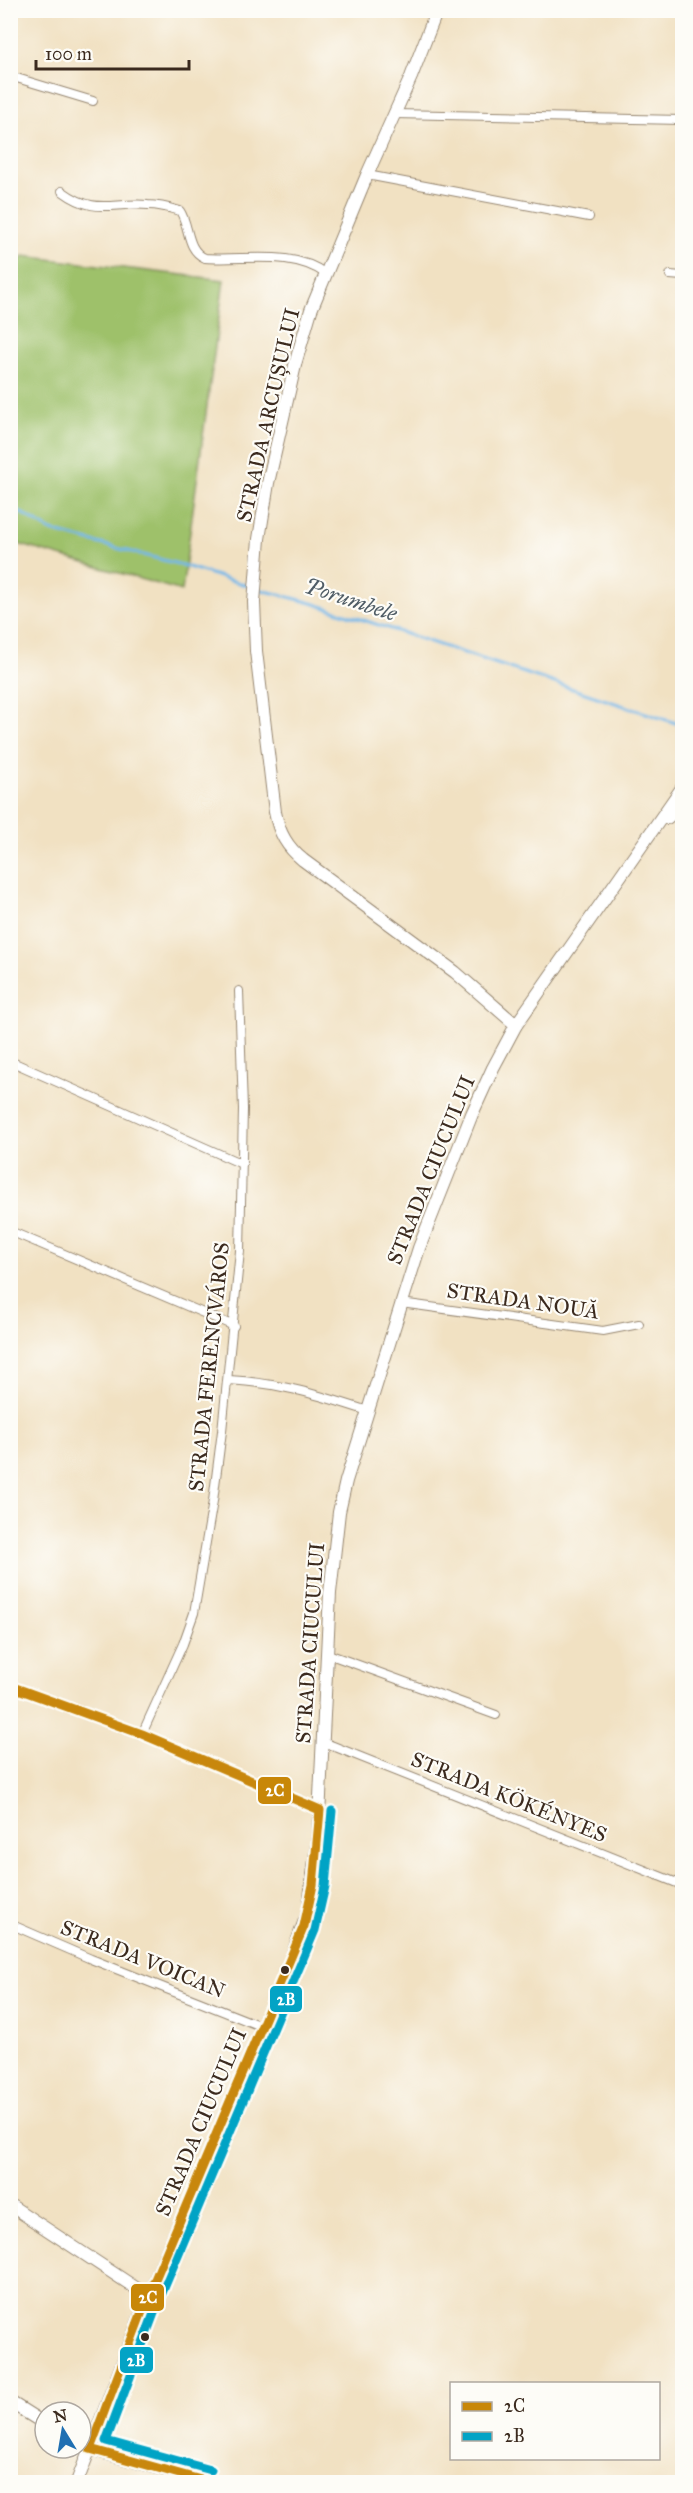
<svg xmlns="http://www.w3.org/2000/svg" width="693" height="2493" font-family="'IM FELL Great Primer',serif">
<style>
.green{fill:#9ec16b;stroke:#6c7644;stroke-width:1.5}
.lines{fill:none;stroke-linecap:round;stroke-linejoin:round}
.stream{stroke:#73b8e9;stroke-width:3}
.street-casing{stroke:#968670;stroke-width:10}
.secondary-casing{stroke:#968670;stroke-width:14}
.street{stroke:#fff;stroke-width:8}
.secondary{stroke:#fff;stroke-width:12}
.bus-1-casing{stroke:#fdfcf7;stroke-width:14}
.bus-2-casing{stroke:#fdfcf7;stroke-width:14}
.bus-1{stroke:#c88708;stroke-width:9}
.bus-2{stroke:#03a3c5;stroke-width:9}
.bus-dot{fill:#3b2a1e;stroke:#fdfcf7;stroke-width:2}
.labels{text-anchor:middle;stroke-width:4.5;stroke-linejoin:round;paint-order:stroke}
.street-label{font-size:21px;fill:#3b2a1e;stroke:#fdfcf7}
.water-label{font-size:22px;font-style:italic;fill:#4f5c65;stroke:#fdfcf7}
.line-badge{stroke:#fdfcf7;stroke-width:2}
.badge-label{font-size:16px;text-anchor:middle;font-weight:bold;fill:#fff}
</style>
<rect width="100%" height="100%" fill="#fdfcf7"/>
<filter id="ink" filterUnits="userSpaceOnUse"><feTurbulence type="fractalNoise" baseFrequency=".0167" numOctaves="2"/><feDisplacementMap in="SourceGraphic" scale="12" xChannelSelector="R" yChannelSelector="G"/><feConvolveMatrix kernelMatrix="1 2 1 2 8 2 1 2 1" color-interpolation-filters="sRGB"/></filter>
<filter id="wash" filterUnits="userSpaceOnUse"><feTurbulence type="fractalNoise" baseFrequency=".008" numOctaves="4" result="noise"/><feDisplacementMap in="SourceGraphic" scale="24" xChannelSelector="R" yChannelSelector="G"/><feGaussianBlur stdDeviation="1.35" result="paint"/><feColorMatrix in="noise" values="0 0 0 0 0 0 0 0 0 0 0 0 0 0 0 0 0 1.4 0 .05"/><feComposite in="paint" operator="in"/></filter>
<g filter="url(#wash)">
<rect width="100%" height="100%" fill="#f1e1c2"/>
<polygon class="green" points="23,256 224,280 182,591 11,542 10,271"/>
<g class="lines">
<g class="stream">
<polyline points="10,506 51,531 182,565 252,587"/>
<polyline points="258,589 312,603 682,725"/>
</g>
</g>
</g>
<g filter="url(#ink)">
<g class="lines">
<g class="street-casing">
<g id="street">
<polyline points="10,76 93,101"/>
<polyline points="394,114 682,120"/>
<polyline points="367,175 589,217"/>
<path d="M62,191c34,25 49,11 86,14 11,0 22,3 32,6 10,15 6,39 25,47 40,3 87,-9 121,16"/>
<polyline points="670,275 682,276"/>
<polyline points="10,1061 242,1164"/>
<polyline points="10,1231 234,1326"/>
<polyline points="401,1303 603,1331 639,1324"/>
<path d="M229,1380c52,3 90,15 139,31"/>
<polyline points="328,1654 496,1715"/>
<polyline points="10,1686 142,1734 320,1810"/>
<polyline points="142,1734 183,1644 194,1613 213,1501 222,1431 240,1251 243,1109 239,991"/>
<polyline points="323,1742 682,1885"/>
<polyline points="10,1924 91,1959 263,2027"/>
</g>
</g>
<g class="secondary-casing">
<g id="secondary">
<path d="M437,10l-26,67 -44,98 -56,135 -15,51 -28,122 -9,56 -5,63 2,49 19,161c4,21 12,35 28,48l152,112 61,53"/>
<polyline points="667,818 682,805"/>
<polyline points="10,2205 148,2296"/>
<polyline points="10,2402 45,2424"/>
<polyline points="81,2444 97,2451 208,2482"/>
<polyline points="77,2482 148,2296 284,1977 308,1912 318,1837 330,1593 339,1512 346,1481 419,1248 472,1114 493,1068 516,1025 682,788"/>
</g>
</g>
<use href="#street" class="street"/>
<use href="#secondary" class="secondary"/>
<g class="bus-1-casing">
<polyline id="bus-1" points="10,1686 142,1734 320,1810 313,1885 304,1926 148,2296 90,2449 208,2482"/>
</g>
<g class="bus-2-casing">
<polyline id="bus-2" points="211,2470 106,2441 159,2300 315,1930 325,1886 332,1811"/>
</g>
<use href="#bus-1" class="bus-1"/>
<use href="#bus-2" class="bus-2"/>
</g>
</g>
<g class="bus-dot">
<circle cx="285" cy="1970" r="5"/>
<circle cx="145" cy="2337" r="5"/>
</g>
<g class="labels">
<g class="street-label">
<text transform="translate(268 415) rotate(-77)" y="7">STRADA ARCUȘULUI</text>
<text transform="translate(431 1170) rotate(-68)" y="7">STRADA CIUCULUI</text>
<text transform="translate(523 1301) rotate(8)" y="7">STRADA NOUĂ</text>
<text transform="translate(209 1367) rotate(-84)" y="7">STRADA FERENCVÁROS</text>
<text transform="translate(310 1643) rotate(-86)" y="7">STRADA CIUCULUI</text>
<text transform="translate(509 1797) rotate(22)" y="7">STRADA KÖKÉNYES</text>
<text transform="translate(143 1959) rotate(22)" y="7">STRADA VOICAN</text>
<text transform="translate(201 2122) rotate(-67)" y="7">STRADA CIUCULUI</text>
</g>
<g class="water-label">
<text transform="translate(351 599) rotate(18)" y="8">Porumbele</text>
</g>
</g>
<g class="line-badge">
<rect x="257" y="1776" width="35" height="29" rx="6" fill="#c88708"/>
<rect x="269" y="1985" width="34" height="28" rx="6" fill="#03a3c5"/>
<rect x="130" y="2283" width="35" height="29" rx="6" fill="#c88708"/>
<rect x="119" y="2346" width="35" height="28" rx="6" fill="#03a3c5"/>
</g>
<g class="badge-label">
<text x="275" y="1796">2C</text>
<text x="286" y="2005">2B</text>
<text x="148" y="2303">2C</text>
<text x="136" y="2366">2B</text>
</g>
<rect width="693" height="2493" fill="none" stroke="#fdfcf7" stroke-width="36"/>
<rect x="450" y="2382" width="210" height="78" fill="#fdfcf7" stroke="#afa8a0" stroke-width="1.5"/>
<rect x="462" y="2402" width="30" height="9" fill="#c88708" stroke="#afa8a0" stroke-width="1.5"/>
<text x="504" y="2412" font-size="18" fill="#3b2a1e">2C</text>
<rect x="462" y="2432" width="30" height="9" fill="#03a3c5" stroke="#afa8a0" stroke-width="1.5"/>
<text x="504" y="2442" font-size="18" fill="#3b2a1e">2B</text>
<g transform="translate(63 2430) rotate(349)"><circle r="28" fill="#fdfcf7" stroke="#afa8a0" stroke-width="1.5"/>
<path d="M0-4.5L10 22L0 15L-10 22Z" fill="#1f6fb2"/>
<text y="-9" font-size="16" font-weight="bold" text-anchor="middle" fill="#3b2a1e">N</text>
</g>
<path d="M36 60v9h153v-9" fill="none" stroke="#3b2a1e" stroke-width="3"/>
<text x="45" y="60" font-size="18" fill="#3b2a1e" stroke="#fdfcf7" stroke-width="4.5" paint-order="stroke">100 m</text>
</svg>
